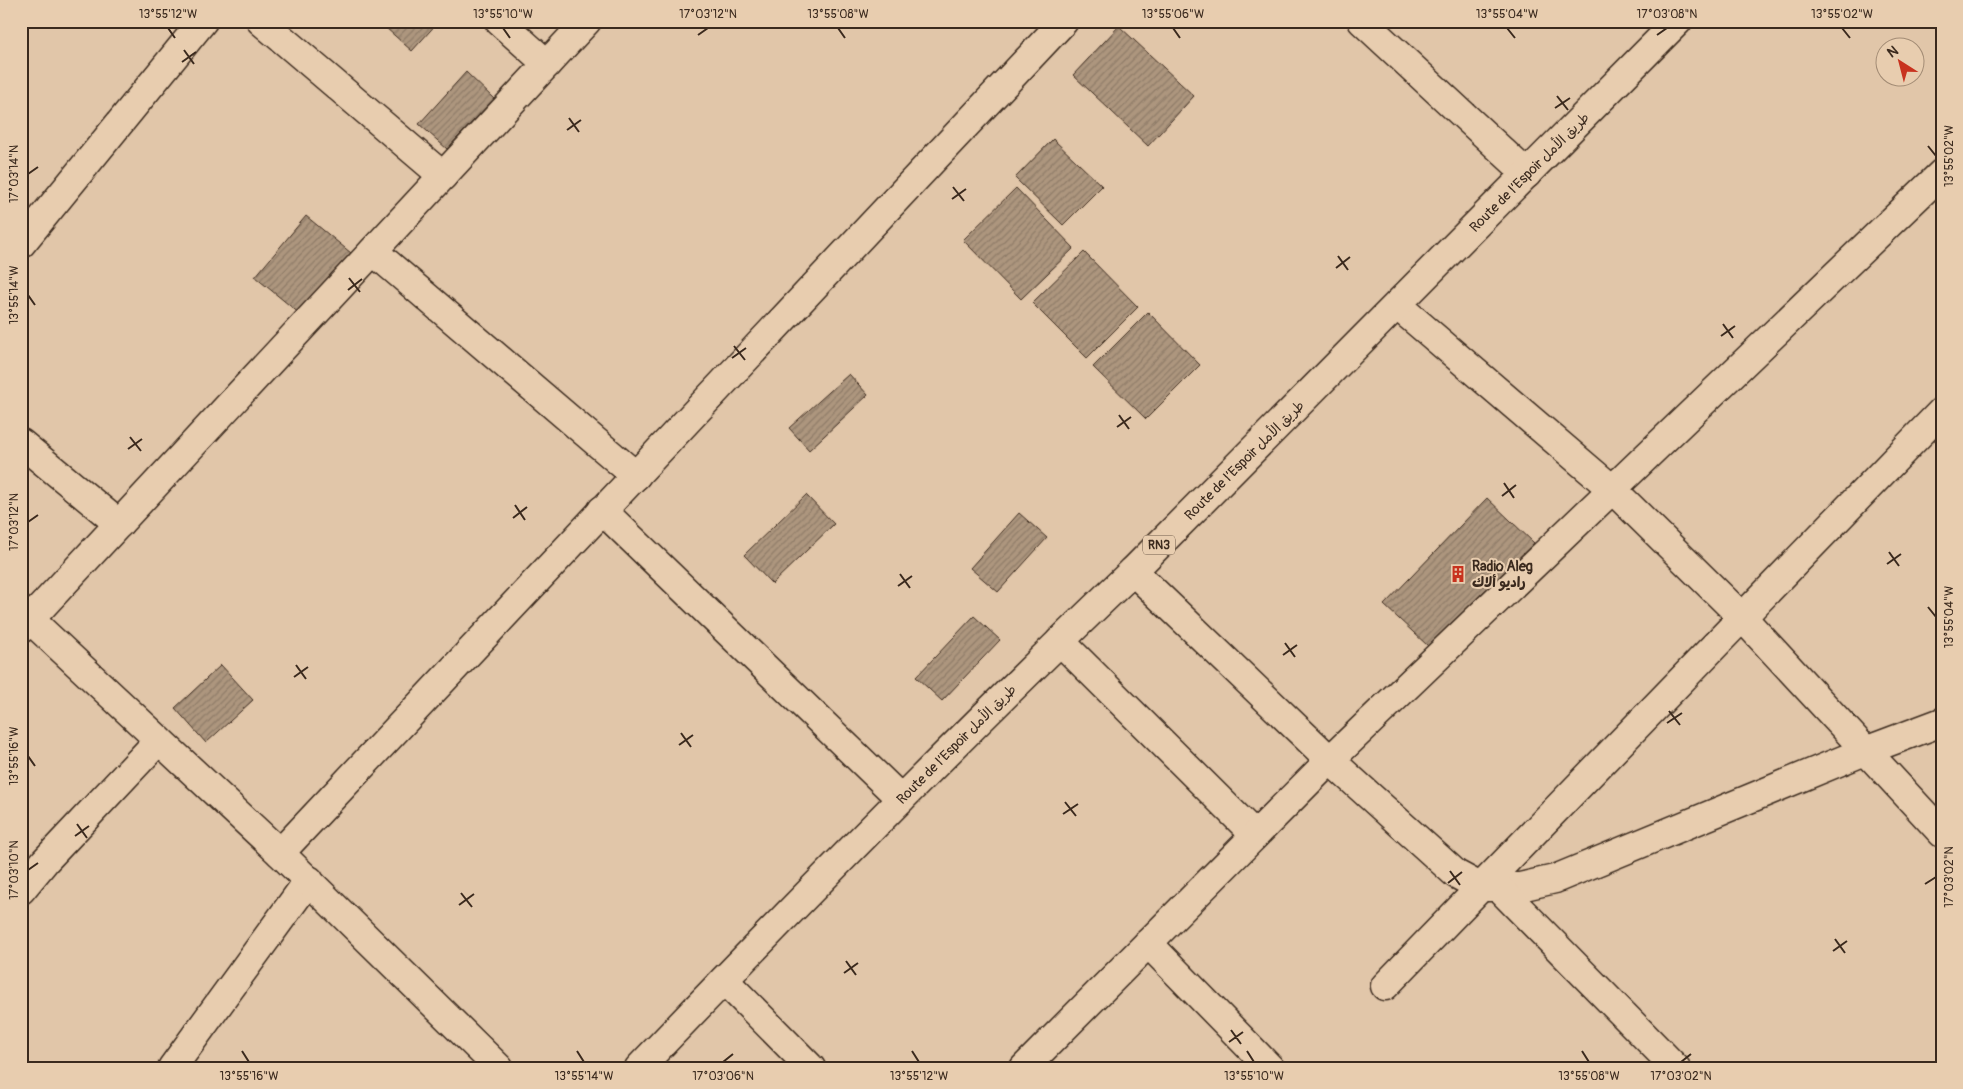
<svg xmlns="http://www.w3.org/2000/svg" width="1963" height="1089" font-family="Pangolin,'Playpen Sans Arabic',sans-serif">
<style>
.building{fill:url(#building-hatch);stroke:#3b2a1e}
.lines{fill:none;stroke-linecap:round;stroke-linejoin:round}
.street-casing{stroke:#3b2a1e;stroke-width:31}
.highway-casing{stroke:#3b2a1e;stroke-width:31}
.street{stroke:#e8cdaf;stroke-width:28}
.highway{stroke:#e8cdaf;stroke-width:28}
.ticks{fill:none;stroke:#3b2a1e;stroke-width:2}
.labels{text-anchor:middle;stroke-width:4;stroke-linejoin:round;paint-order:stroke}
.shield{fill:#e8cdaf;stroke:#6f5b4a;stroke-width:1}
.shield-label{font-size:12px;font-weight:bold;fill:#3b2a1e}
.street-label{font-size:14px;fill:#3b2a1e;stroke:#e8cdaf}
.poi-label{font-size:14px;font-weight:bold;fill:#3b2a1e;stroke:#e8cdaf;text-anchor:start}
.neatline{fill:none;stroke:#3b2a1e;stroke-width:2}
.ticks-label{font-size:12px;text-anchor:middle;fill:#3b2a1e}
</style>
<defs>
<pattern id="building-hatch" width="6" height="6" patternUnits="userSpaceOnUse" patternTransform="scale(1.25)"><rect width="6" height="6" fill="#ad967e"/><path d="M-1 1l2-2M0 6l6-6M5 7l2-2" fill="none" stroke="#8e7b67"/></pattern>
</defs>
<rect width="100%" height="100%" fill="#e1c6a9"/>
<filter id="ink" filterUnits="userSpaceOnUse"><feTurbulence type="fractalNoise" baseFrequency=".02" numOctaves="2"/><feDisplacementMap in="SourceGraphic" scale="10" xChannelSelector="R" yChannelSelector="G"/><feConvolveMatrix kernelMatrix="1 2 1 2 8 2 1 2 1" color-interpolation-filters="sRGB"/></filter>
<g filter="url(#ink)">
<g class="building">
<polygon points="393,21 439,21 412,51 386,28"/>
<polygon points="1119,26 1194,96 1148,146 1073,75"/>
<polygon points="466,72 494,99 447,149 419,124"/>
<polygon points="1053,139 1102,186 1063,225 1015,178"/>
<polygon points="1016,188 1074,248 1021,299 963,240"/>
<polygon points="306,216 351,253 300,314 255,277"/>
<polygon points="1084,252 1138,307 1087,358 1032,303"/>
<polygon points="1148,312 1200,365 1146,419 1093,367"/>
<polygon points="849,374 868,395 809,450 789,428"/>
<polygon points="806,495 834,524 772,584 744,555"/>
<polygon points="1487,498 1534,543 1428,646 1384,605"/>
<polygon points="1019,513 1047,538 998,592 970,568"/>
<polygon points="974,616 1000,640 942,701 916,677"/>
<polygon points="221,665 253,700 206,743 175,708"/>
</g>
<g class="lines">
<g class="street-casing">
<g id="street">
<polyline points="261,21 443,176"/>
<polyline points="499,21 547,64"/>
<polyline points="1362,21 1527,174"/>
<polyline points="21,244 203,21"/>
<polyline points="373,251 636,476"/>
<polyline points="1398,306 1612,489 1742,617 1942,833"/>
<polyline points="21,443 119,524"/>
<polyline points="602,510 901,799"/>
<polyline points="1133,571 1330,760 1456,874 1480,887 1520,887 1555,879 1865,751 1942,722"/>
<polyline points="21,611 280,853"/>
<polyline points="21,629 587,21"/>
<polyline points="1060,641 1255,835"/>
<polyline points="1498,887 1676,1068"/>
<polyline points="21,890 45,861 159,740"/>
<polyline points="1148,943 1270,1068"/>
<polyline points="724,980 811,1068"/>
<polyline points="1385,986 1942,411"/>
<polyline points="172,1068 309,880"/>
<polyline points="499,1068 280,853 1064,21"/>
<polyline points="1024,1068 1330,760 1942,173"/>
</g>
</g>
<g class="highway-casing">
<path id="highway" d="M639,1068c162,-169 325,-336 494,-497l545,-550"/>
</g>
<use href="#street" class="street"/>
<use href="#highway" class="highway"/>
</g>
</g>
<path class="ticks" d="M168,28l7,10M503,28l7,10M838,28l7,10M1173,28l7,10M1507,28l8,10M1842,28l8,10M698,35l10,-7M1657,35l10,-7M184,50l10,14M182,62l14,-10M1557,96l11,14M1555,108l15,-10M569,118l10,14M567,130l14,-10M1928,146l8,10M28,174l10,-7M953,187l11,14M952,199l14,-10M1338,256l10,14M1336,268l14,-11M349,278l11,14M348,290l14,-11M28,295l7,10M1723,324l10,14M1721,336l14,-10M734,346l11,14M732,358l14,-10M1119,415l10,14M1117,427l14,-10M130,437l11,14M128,449l14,-10M1504,483l10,15M1502,496l14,-11M515,505l10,15M513,518l14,-11M28,522l10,-7M1889,552l10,14M1887,564l14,-10M900,574l10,14M898,586l14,-10M1928,607l8,10M1285,643l10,14M1283,655l14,-10M296,665l10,14M294,677l14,-10M1669,711l11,14M1667,723l15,-10M681,733l10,14M679,745l14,-10M28,756l7,10M1065,802l11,14M1063,814l15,-10M77,824l10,14M75,836l14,-10M28,870l10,-7M1450,871l10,14M1448,883l14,-11M1925,884l11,-7M461,893l11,14M459,905l15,-11M1835,939l10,14M1833,951l14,-10M846,961l10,14M844,973l14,-10M1231,1030l10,14M1229,1042l14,-10M242,1051l7,11M577,1051l7,11M912,1051l7,11M1247,1051l7,11M1582,1051l7,11M723,1062l10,-8M1681,1062l10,-8"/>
<defs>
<g id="building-bare" transform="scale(1.35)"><path d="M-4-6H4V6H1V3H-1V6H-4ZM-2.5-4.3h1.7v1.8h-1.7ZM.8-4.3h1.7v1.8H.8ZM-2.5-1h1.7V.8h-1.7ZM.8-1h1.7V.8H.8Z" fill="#c8321e" stroke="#e8cdaf" stroke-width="2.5" paint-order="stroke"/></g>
</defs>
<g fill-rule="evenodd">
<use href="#building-bare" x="1458" y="574"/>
</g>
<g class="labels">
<rect class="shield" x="1143" y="535.5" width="32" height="19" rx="4"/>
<g class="shield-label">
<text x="1159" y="549">RN3</text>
</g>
<g class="street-label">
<text transform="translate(1529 172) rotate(-45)" y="5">Route de l’Espoir طريق الأمل</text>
<text transform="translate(1244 460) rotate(-45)" y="5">Route de l’Espoir طريق الأمل</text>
<text transform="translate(956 744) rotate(-45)" y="5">Route de l’Espoir طريق الأمل</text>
</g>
<g class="poi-label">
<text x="1472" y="571">Radio Aleg<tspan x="1472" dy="16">راديو ألاك</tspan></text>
</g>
</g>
<rect width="1963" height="1089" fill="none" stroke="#e8cdaf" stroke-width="55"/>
<g transform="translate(1900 62) rotate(324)"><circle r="24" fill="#e8cdaf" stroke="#a38c75"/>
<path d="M0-4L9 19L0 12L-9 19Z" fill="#c8321e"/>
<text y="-8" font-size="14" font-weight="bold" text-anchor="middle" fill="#3b2a1e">N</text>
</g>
<rect x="28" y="28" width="1908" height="1034" class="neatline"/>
<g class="ticks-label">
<text x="168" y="18">13°55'12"W</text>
<text x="503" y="18">13°55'10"W</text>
<text x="708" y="18">17°03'12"N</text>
<text x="838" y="18">13°55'08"W</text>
<text x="1173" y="18">13°55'06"W</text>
<text x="1507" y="18">13°55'04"W</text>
<text x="1667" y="18">17°03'08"N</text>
<text x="1842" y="18">13°55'02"W</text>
<text transform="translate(1949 156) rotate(-90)" y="4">13°55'02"W</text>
<text transform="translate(14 174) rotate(-90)" y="4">17°03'14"N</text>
<text transform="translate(14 295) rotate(-90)" y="4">13°55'14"W</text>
<text transform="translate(14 522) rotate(-90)" y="4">17°03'12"N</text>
<text transform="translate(1949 617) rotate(-90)" y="4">13°55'04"W</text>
<text transform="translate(14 756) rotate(-90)" y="4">13°55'16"W</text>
<text transform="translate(14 870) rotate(-90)" y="4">17°03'10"N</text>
<text transform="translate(1949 877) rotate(-90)" y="4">17°03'02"N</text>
<text x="249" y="1080">13°55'16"W</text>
<text x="584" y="1080">13°55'14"W</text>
<text x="723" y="1080">17°03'06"N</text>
<text x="919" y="1080">13°55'12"W</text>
<text x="1254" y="1080">13°55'10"W</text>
<text x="1589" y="1080">13°55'08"W</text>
<text x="1681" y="1080">17°03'02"N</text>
</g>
</svg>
